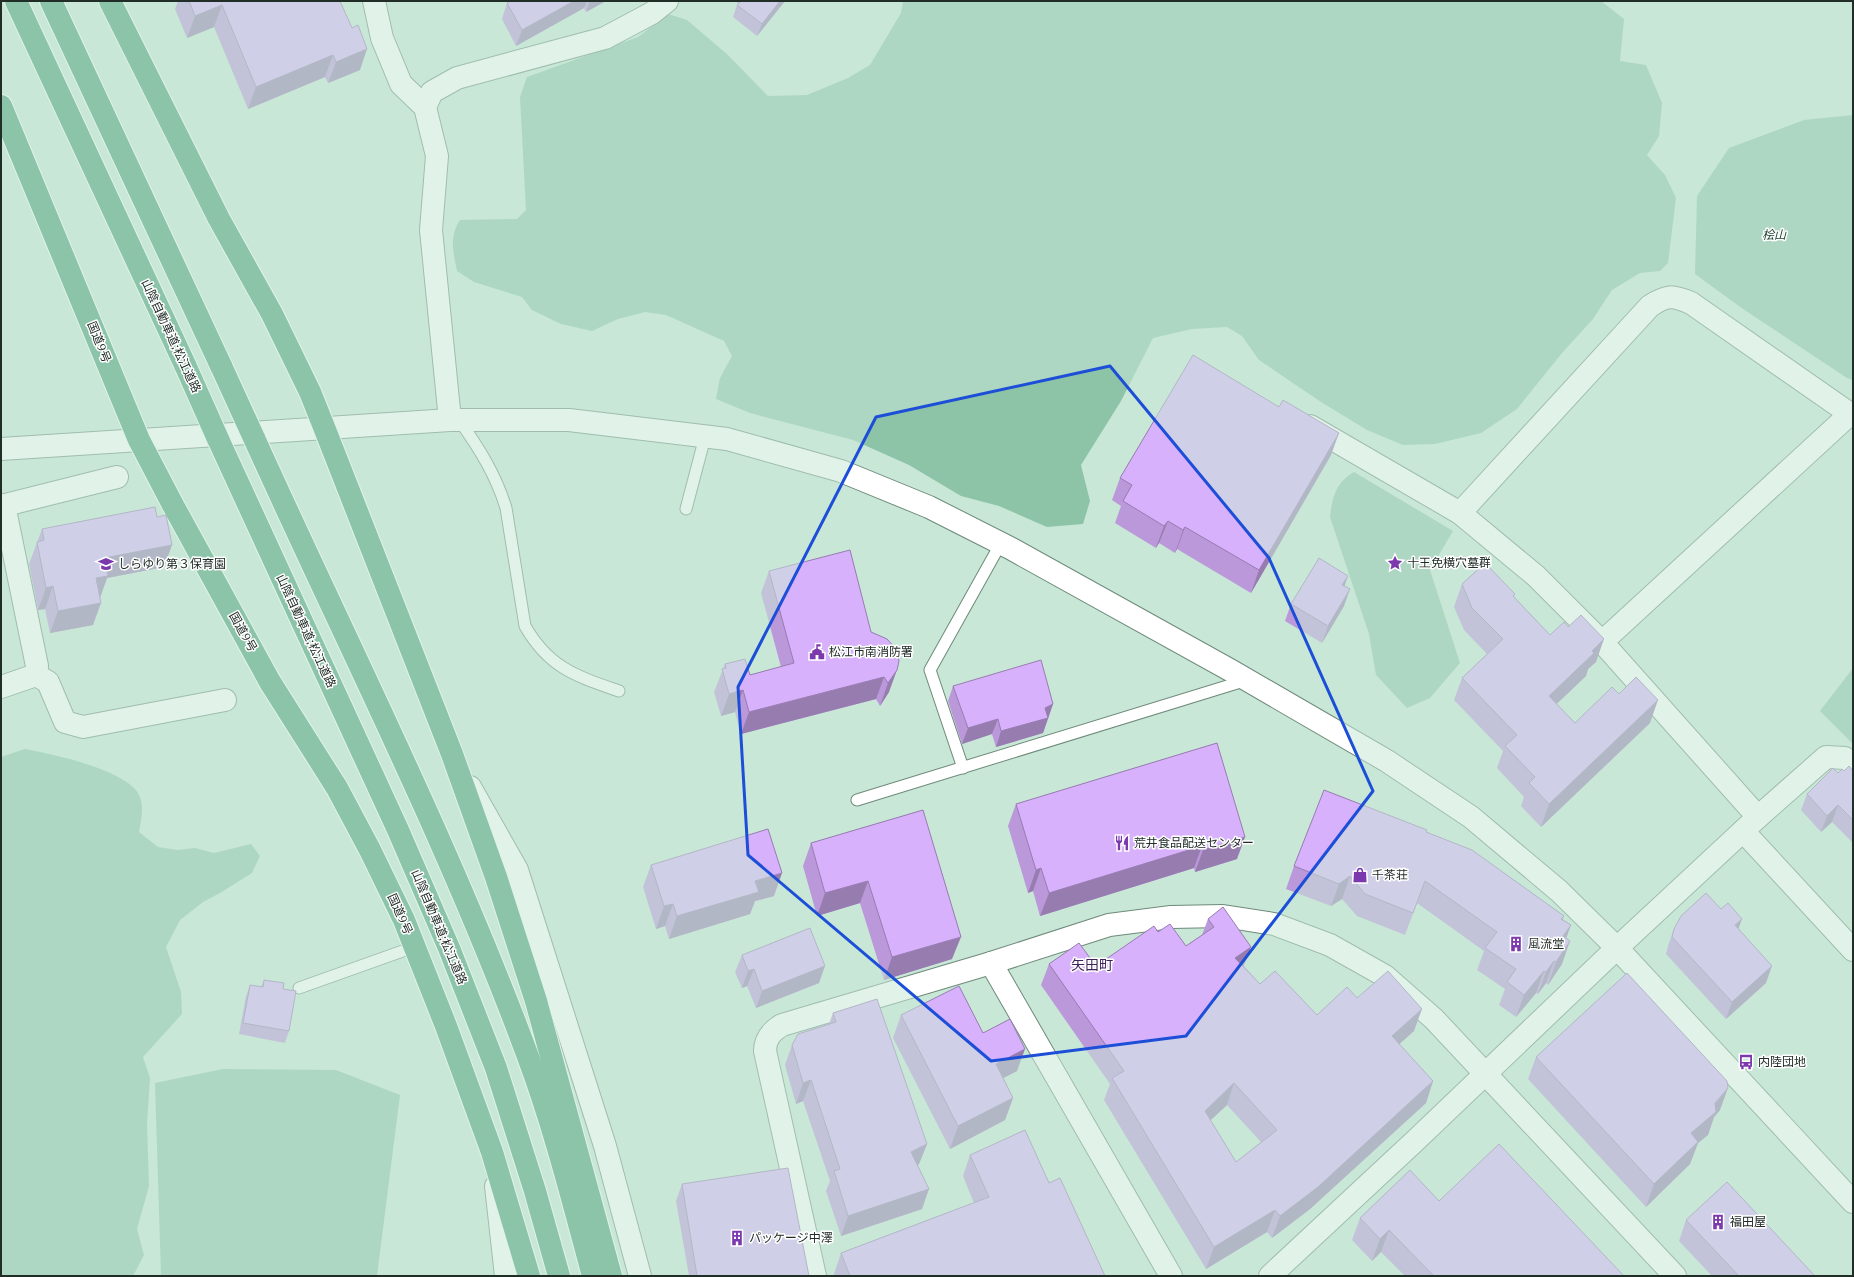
<svg xmlns="http://www.w3.org/2000/svg" width="1854" height="1277" font-family="'IBM Plex Serif','Noto Sans JP',serif">
<style>
.green{fill:#8dc4a8}
.lines{fill:none;stroke-linecap:round;stroke-linejoin:round}
.lane-casing{stroke:#6e8a7b;stroke-width:13}
.street-casing{stroke:#6e8a7b;stroke-width:24}
.secondary-casing{stroke:#6e8a7b;stroke-width:24}
.highway-casing{stroke:#fff;stroke-width:24}
.lane{stroke:#fff;stroke-width:11}
.street{stroke:#fff;stroke-width:22}
.secondary{stroke:#fff;stroke-width:22}
.highway{stroke:#439a73;stroke-width:22}
.highway-bridge-casing{stroke:#fff;stroke-width:24;stroke-linecap:butt}
.highway-bridge{stroke:#439a73;stroke-width:22}
.wall{fill:#ba98d9;fill-rule:evenodd}
.shaded-wall{fill:#977cb0}
.building{fill:#d8b1fc;stroke:#977cb0;fill-rule:evenodd}
.marked{fill:none;stroke:#1d4ed8;stroke-width:3;stroke-linejoin:round}
.labels{text-anchor:middle;stroke-width:3;stroke-linejoin:round;paint-order:stroke}
.park-label{font-size:12px;font-style:italic;fill:#123b29;stroke:#fff}
.street-label{font-size:12px;fill:#212d27;stroke:#fff}
.poi-label{font-size:12px;fill:#212d27;stroke:#fff;text-anchor:start}
.quarter-label{font-size:14px;fill:#412159;stroke:#fff}
</style>
<rect width="100%" height="100%" fill="#c8e7d7"/>
<g class="green">
<path d="M903,1h698l23,18 -4,42 26,4 16,38 -3,33 -12,19 18,20 11,23 -8,65 -8,8 -20,2 -28,17 -19,29 -31,34 -45,56 -36,24 -46,11 -32,1 -36,-15 -46,-28 -62,-42 -17,-24 -15,-9 -35,2 -39,9 -32,63 -40,64 9,36 -7,23 -36,3 -48,-21 -38,-10 -52,-31 -56,-25 -103,-27 -34,-14 4,-21 12,-22 -8,-15 -58,-26 -21,-3 -27,7 -26,12 -31,-7 -29,-14 -10,-13 -48,-15 -17,-11c-4,-20 -8,-34 3,-51l57,-1 9,-9 -6,-113 7,-20 111,-40 30,-23 19,6 40,34 41,42 39,-1 41,-17 22,-13 31,-52z"/>
<polygon points="1853,115 1853,380 1847,378 1743,309 1695,274 1697,196 1729,148 1804,120"/>
<path d="M1354,472l99,59 -23,39 30,93 -30,35 -23,10 -31,-33 -7,-41 -39,-117c2,-19 6,-35 24,-45z"/>
<polygon points="1853,668 1853,744 1820,711"/>
<path d="M25,749c27,5 98,20 113,44 7,12 3,26 1,39l19,15 19,3 18,-2 19,5 37,-9 9,12 -8,17 -32,20 -17,9 -23,18 -14,27 15,45 1,22 -39,43 7,21 -3,46 2,62 -12,43 7,26 -11,21h-132v-519z"/>
<polygon points="223,1069 336,1070 400,1095 377,1276 161,1276 155,1083"/>
</g>
<g class="lines">
<g class="lane-casing">
<g id="lane">
<path d="M459,420c20,28 37,55 47,88l19,118c24,42 51,50 94,65"/>
<polyline points="686,509 705,437"/>
<polyline points="963,768 930,670 1001,543"/>
<polyline points="857,800 1247,680"/>
<polyline points="299,988 414,947"/>
</g>
</g>
<g class="street-casing">
<g id="street">
<polyline points="374,1 382,38 401,84 425,107 437,156 431,230 450,420"/>
<polyline points="425,107 432,92 457,78 605,38 652,13 667,1"/>
<polyline points="1310,426 1460,513 1536,576 1602,642 1758,817 1617,948"/>
<polyline points="1,506 117,477"/>
<path d="M1460,513l190,-207c17,-11 22,-11 41,-3l162,113"/>
<polyline points="1602,642 1850,414"/>
<polyline points="36,675 48,682 65,722 83,727 225,700"/>
<polyline points="1,687 36,675 37,666 4,505"/>
<polyline points="470,787 517,870 605,1146 640,1276"/>
<polyline points="1758,817 1826,757 1845,758 1853,766"/>
<polyline points="1743,831 1853,950"/>
<polyline points="991,963 1171,1276"/>
<polyline points="496,1186 506,1276"/>
<path d="M815,1276l-50,-225c0,-13 7,-20 17,-26l209,-62 118,-38 62,-8 52,-1 51,8 56,21 55,31 49,43 241,257"/>
</g>
</g>
<g class="secondary-casing">
<g id="secondary">
<polyline points="1,449 450,420 569,420 727,439 841,471 929,507 1010,548 1230,670 1387,761 1471,817 1559,891 1617,948 1853,1202"/>
<polyline points="1270,1276 1416,1140 1617,948"/>
</g>
</g>
<g class="highway-casing">
<g id="highway">
<polyline points="16,1 186,367"/>
<polyline points="51,1 222,368"/>
<polyline points="110,1 219,219 272,314 310,392 324,427 452,754 496,877 536,1001 611,1276"/>
<polyline points="1,106 139,440 174,507 270,682 337,788 370,850 404,920 446,1026 492,1152 529,1276"/>
<path d="M254,438c92,204 195,405 273,616 27,72 46,148 66,222"/>
<polyline points="218,439 398,830 449,948 496,1068 535,1191 559,1276"/>
</g>
</g>
<use href="#lane" class="lane"/>
<use href="#street" class="street"/>
<use href="#secondary" class="secondary"/>
<use href="#highway" class="highway"/>
<g class="highway-bridge-casing">
<g id="highway-bridge">
<polyline points="186,367 218,439"/>
<polyline points="222,368 254,438"/>
</g>
</g>
<use href="#highway-bridge" class="highway-bridge"/>
</g>
<g class="wall">
<polygon points="178,1 340,1 360,70 328,83 325,77 248,109 214,27 187,38 175,9"/>
<polygon points="511,1 606,1 586,12 584,8 516,46 502,19 507,3"/>
<polygon points="735,1 785,1 757,36 733,17 737,5 739,4"/>
<polygon points="1331,455 1251,593 1177,549 1175,553 1159,543 1156,548 1115,523 1121,506 1112,500 1120,478"/>
<polygon points="157,517 164,567 107,578 100,597 93,625 50,633 45,609 38,610 29,564 42,529"/>
<polygon points="769,571 871,632 887,639 889,692 880,706 876,699 741,734 735,712 721,716 714,692 725,664 750,675 781,667 761,593"/>
<polygon points="1462,584 1515,594 1514,597 1550,635 1596,662 1588,669 1586,676 1556,704 1575,723 1619,694 1650,723 1541,827 1521,806 1524,797 1497,768 1503,751 1454,700 1462,678 1487,654 1464,630 1454,607"/>
<polygon points="1344,586 1344,606 1322,643 1285,621 1291,604"/>
<polygon points="953,686 1053,704 1043,733 996,747 992,734 962,744 948,701"/>
<polygon points="1217,743 1237,859 1195,872 1194,868 1040,916 1033,891 1028,893 1008,826 1016,804"/>
<polygon points="1844,771 1853,771 1853,843 1832,822 1821,832 1801,810 1807,794 1838,773"/>
<polygon points="923,810 952,959 884,980 860,903 817,916 803,866 811,843"/>
<polygon points="1426,832 1564,916 1563,919 1571,925 1566,938 1562,964 1548,985 1546,983 1538,994 1536,993 1516,1017 1499,1005 1505,989 1477,970 1484,951 1417,903 1405,935 1357,916 1342,899 1331,906 1286,889 1294,866"/>
<polygon points="651,865 774,896 755,901 750,914 669,939 665,926 656,929 643,887"/>
<path d="M1208,919l36,47 16,18 57,31 40,-17 57,33 -15,13 34,37 -7,22 -116,106 -38,29 -5,-6 -61,37 -102,-169 6,-16 -69,-99 8,-21 47,2 62,-34 28,14 16,-11zM1227,1105l34,37 -25,20 -26,-42z"/>
<polygon points="1674,929 1739,929 1766,983 1726,1019 1666,954 1668,946"/>
<polygon points="742,955 819,983 756,1008 747,986 742,988 735,972"/>
<polygon points="264,980 283,989 289,1031 285,1043 239,1034 246,996 250,985 261,987"/>
<polygon points="833,1013 927,1144 919,1164 918,1165 922,1209 841,1236 826,1191 830,1181 803,1101 796,1104 785,1065 792,1045 829,1024"/>
<polygon points="901,1015 1017,1071 1003,1078 1013,1098 1005,1120 950,1149 893,1038"/>
<polygon points="1536,1057 1720,1110 1714,1117 1708,1135 1698,1143 1690,1164 1646,1207 1528,1079"/>
<polygon points="970,1155 1049,1183 1105,1276 834,1276 834,1274 841,1253 974,1203 963,1176"/>
<polygon points="682,1184 809,1276 689,1276 676,1201"/>
<polygon points="1439,1201 1624,1276 1405,1276 1381,1252 1372,1261 1352,1240 1360,1218"/>
<polygon points="1686,1220 1815,1276 1712,1276 1679,1241"/>
</g>
<g class="shaded-wall">
<polygon points="574,1 587,1 584,8 516,46 522,30"/>
<polygon points="590,1 606,1 586,12"/>
<polygon points="780,1 785,1 757,36 762,24"/>
<polygon points="222,5 214,27 187,38 195,16"/>
<polygon points="367,49 360,70 328,83 336,62"/>
<polygon points="333,55 325,77 248,109 256,87"/>
<polygon points="1339,433 1331,455 1251,593 1259,570"/>
<polygon points="1168,521 1159,543 1156,548 1164,526"/>
<polygon points="1185,527 1177,549 1175,553 1183,530"/>
<polygon points="172,545 164,567 107,578 100,598 88,600 104,558"/>
<polygon points="1348,576 1342,593 1342,585"/>
<polygon points="53,586 45,609 38,610 46,588"/>
<polygon points="1350,589 1344,606 1322,643 1328,626"/>
<polygon points="101,603 93,625 50,633 58,611"/>
<polygon points="1604,639 1596,662 1588,669 1586,676 1541,719 1549,696 1592,651"/>
<polygon points="897,670 889,692 880,706 888,683"/>
<polygon points="884,677 876,699 741,734 749,712"/>
<polygon points="743,690 735,712 721,716 729,694"/>
<polygon points="1658,700 1650,723 1541,827 1549,804"/>
<polygon points="1053,704 1043,733 996,747 1001,731 1045,708"/>
<polygon points="998,719 992,734 962,744 968,728"/>
<polygon points="1838,805 1832,822 1821,832 1827,816"/>
<polygon points="1245,837 1237,859 1195,872 1203,850"/>
<polygon points="1202,846 1194,868 1040,916 1049,893"/>
<polygon points="1041,868 1033,891 1028,893 1036,870"/>
<polygon points="782,873 774,896 755,901 750,914 669,939 677,916 755,881"/>
<polygon points="1350,876 1342,899 1331,906 1339,884"/>
<polygon points="868,881 860,903 817,916 825,893"/>
<polygon points="673,904 665,926 656,929 664,906"/>
<polygon points="1742,919 1736,936 1735,925"/>
<polygon points="1571,925 1563,947 1563,936"/>
<polygon points="961,937 952,959 884,980 892,957"/>
<polygon points="1570,941 1562,964 1548,985 1556,962"/>
<polygon points="1251,947 1243,968 1235,958"/>
<polygon points="1554,961 1546,983 1538,994 1546,972"/>
<polygon points="825,966 819,983 756,1008 762,991"/>
<polygon points="1772,966 1766,983 1726,1019 1732,1002"/>
<polygon points="754,969 747,986 742,988 748,971"/>
<polygon points="1544,971 1536,993 1516,1017 1524,995"/>
<polygon points="1422,1009 1414,1031 1384,1058 1392,1036"/>
<polygon points="1025,1049 1017,1071 988,1086 996,1064"/>
<polygon points="811,1080 803,1101 796,1104 803,1083"/>
<polygon points="1433,1081 1426,1103 1310,1209 1272,1238 1280,1216"/>
<polygon points="1234,1083 1227,1105 1197,1133 1205,1111"/>
<polygon points="1728,1088 1720,1110 1714,1117 1708,1135 1698,1143 1690,1164 1646,1207 1654,1184 1691,1133"/>
<polygon points="1013,1098 1005,1120 950,1149 958,1126"/>
<polygon points="927,1144 919,1164 904,1172 911,1152"/>
<polygon points="929,1189 922,1209 841,1236 848,1216"/>
<polygon points="1275,1210 1267,1232 1206,1269 1214,1247"/>
<polygon points="1389,1230 1381,1252 1372,1261 1380,1239"/>
</g>
<g class="building">
<polygon points="189,1 340,1 352,28 358,25 367,49 336,62 333,55 256,87 222,5 195,16"/>
<polygon points="511,1 574,1 522,30 507,3"/>
<polygon points="741,1 780,1 762,24 737,5"/>
<polygon points="1193,355 1279,407 1283,400 1339,433 1259,570 1185,527 1183,530 1168,521 1164,526 1123,501 1132,485 1120,478"/>
<polygon points="155,507 157,517 166,515 172,545 104,558 108,576 96,578 101,603 58,611 53,586 46,588 37,542 44,540 42,529"/>
<polygon points="850,550 871,632 887,639 897,650 899,661 897,670 888,683 884,677 749,712 743,690 729,694 722,669 726,668 725,664 745,659 750,675 794,663 769,571"/>
<polygon points="1319,558 1348,576 1342,585 1350,589 1328,626 1291,604"/>
<polygon points="1485,563 1515,594 1513,596 1550,635 1564,622 1568,627 1581,615 1604,639 1592,651 1594,653 1549,696 1575,723 1612,687 1619,694 1636,677 1658,700 1549,804 1529,783 1535,777 1505,746 1517,735 1462,678 1503,639 1472,608 1462,584"/>
<polygon points="1041,660 1053,704 1045,708 1048,718 1001,731 998,719 968,728 953,686"/>
<polygon points="1217,743 1245,837 1203,850 1202,846 1049,893 1041,868 1036,870 1016,804"/>
<polygon points="1849,766 1853,771 1853,820 1838,805 1827,816 1807,794 1833,768 1838,773 1842,769 1844,771"/>
<polygon points="1324,790 1427,830 1426,832 1472,850 1564,916 1561,919 1571,925 1563,936 1570,941 1556,962 1554,961 1546,972 1544,971 1524,995 1507,982 1516,969 1485,948 1497,932 1425,881 1413,913 1365,894 1350,876 1339,884 1294,866"/>
<polygon points="923,810 961,937 892,957 868,881 825,893 811,843"/>
<polygon points="768,829 782,873 755,881 759,892 677,916 673,904 664,906 651,865"/>
<polygon points="1706,893 1721,909 1728,903 1742,919 1735,925 1772,966 1732,1002 1672,937 1674,929 1681,916"/>
<path d="M1223,907l28,40 -16,11 25,26 15,-13 42,44 30,-28 10,11 31,-27 34,38 -30,27 41,45 -115,106 -38,29 -5,-6 -61,37 -102,-169 12,-7 -75,-107 30,-21 17,23 58,-40 4,6 12,-8 16,22 28,-19 -6,-8zM1234,1083l43,47 -41,32 -31,-51z"/>
<polygon points="810,928 825,966 762,991 754,969 748,971 742,955"/>
<polygon points="1627,973 1727,1081 1728,1088 1715,1103 1716,1112 1691,1133 1698,1142 1654,1184 1536,1057"/>
<polygon points="264,980 284,983 283,989 296,991 289,1031 243,1023 250,985 263,987"/>
<polygon points="959,986 983,1033 1010,1019 1025,1049 996,1064 1013,1098 958,1126 901,1015"/>
<polygon points="877,999 927,1144 911,1152 929,1189 848,1216 834,1171 840,1169 811,1080 803,1083 792,1045 798,1034 836,1022 833,1013"/>
<polygon points="1025,1130 1049,1183 1060,1178 1105,1276 850,1276 841,1253 989,1197 970,1155"/>
<polygon points="1499,1144 1624,1276 1434,1276 1389,1230 1380,1239 1360,1218 1410,1170 1439,1201"/>
<polygon points="788,1168 809,1276 697,1276 682,1184"/>
<polygon points="1727,1182 1815,1276 1739,1276 1686,1220"/>
</g>
<path d="M0 0H1854V1277H0ZM1110,366l159,192 104,233 -187,245 -195,25 -243,-206 -10,-168 138,-270z" fill="#c8e7d7" fill-opacity=".55" fill-rule="evenodd"/>
<path class="marked" d="M1110,366l159,192 104,233 -187,245 -195,25 -243,-206 -10,-168 138,-270z"/>
<defs>
<g id="sight-bare" transform="scale(1.2)"><path d="M0-6L1.8-2.2L6-1.7L2.9 1.2L3.7 5.4L0 3.3L-3.7 5.4L-2.9 1.2L-6-1.7L-1.8-2.2Z" fill="#7c39ad" stroke="#fff" stroke-width="2.5" paint-order="stroke"/></g>
<g id="school-bare" transform="scale(1.2)"><path d="M0-5L7-2L0 1L-7-2ZM-4 1L0 2.5L4 1V4Q0 6-4 4Z" fill="#7c39ad" stroke="#fff" stroke-width="2.5" paint-order="stroke"/></g>
<g id="civic-bare" transform="scale(1.2)"><path d="M-.6-6.5H3V-4.5H.6V-3L4-1V1h2V6H-6V1h2V-1L-.6-3ZM-1.2 2.5V6h2.4V2.5Z" fill="#7c39ad" stroke="#fff" stroke-width="2.5" paint-order="stroke"/></g>
<g id="restaurant-bare" transform="scale(1.2)"><path d="M-5-6h1v4h1v-4h1v4h1v-4h1v5L-1.5 .5V6h-2V.5L-5-1ZM5-6V6H3V1.5H1.5Q1.5-4 5-6Z" fill="#7c39ad" stroke="#fff" stroke-width="2.5" paint-order="stroke"/></g>
<g id="shop-bare" transform="scale(1.2)"><path d="M-5-2.5h2.3a2.7 3.5 0 0 1 5.4 0H5L5.5 6h-11ZM-1.5-2.5h3a1.5 2.3 0 0 0-3 0Z" fill="#7c39ad" stroke="#fff" stroke-width="2.5" paint-order="stroke"/></g>
<g id="building-bare" transform="scale(1.2)"><path d="M-4-6H4V6H1V3H-1V6H-4ZM-2.5-4.3h1.7v1.8h-1.7ZM.8-4.3h1.7v1.8H.8ZM-2.5-1h1.7V.8h-1.7ZM.8-1h1.7V.8H.8Z" fill="#7c39ad" stroke="#fff" stroke-width="2.5" paint-order="stroke"/></g>
<g id="bus-bare" transform="scale(1.2)"><path d="M-5-6H5V4H4V6H2V4H-2V6H-4V4H-5ZM-3.5-4V0h7V-4ZM-3.5 1.2v1.5H-2V1.2ZM2 1.2v1.5H3.5V1.2Z" fill="#7c39ad" stroke="#fff" stroke-width="2.5" paint-order="stroke"/></g>
</defs>
<g fill-rule="evenodd">
<use href="#sight-bare" x="1395" y="563"/>
<use href="#school-bare" x="106" y="564"/>
<use href="#civic-bare" x="817" y="652"/>
<use href="#restaurant-bare" x="1122" y="843"/>
<use href="#shop-bare" x="1360" y="875"/>
<use href="#building-bare" x="1516" y="944"/>
<use href="#bus-bare" x="1746" y="1062"/>
<use href="#building-bare" x="1718" y="1222"/>
<use href="#building-bare" x="737" y="1238"/>
</g>
<g class="labels">
<g class="park-label">
<text x="1774" y="239">桧山</text>
</g>
<g class="street-label">
<text transform="translate(171 336) rotate(65)" y="4">山陰自動車道;松江道路</text>
<text transform="translate(99 342) rotate(68)" y="4">国道9号</text>
<text transform="translate(306 631) rotate(65)" y="4">山陰自動車道;松江道路</text>
<text transform="translate(243 632) rotate(61)" y="4">国道9号</text>
<text transform="translate(400 914) rotate(66)" y="4">国道9号</text>
<text transform="translate(439 927) rotate(67)" y="4">山陰自動車道;松江道路</text>
</g>
<g class="poi-label">
<text x="1407" y="567">十王免横穴墓群</text>
<text x="118" y="568">しらゆり第３保育園</text>
<text x="829" y="656">松江市南消防署</text>
<text x="1134" y="847">荒井食品配送センター</text>
<text x="1372" y="879">千茶荘</text>
<text x="1528" y="948">風流堂</text>
<text x="1758" y="1066">内陸団地</text>
<text x="1730" y="1226">福田屋</text>
<text x="749" y="1242">パッケージ中澤</text>
</g>
<g class="quarter-label">
<text x="1092" y="970">矢田町</text>
</g>
</g>
<rect width="1854" height="1277" fill="none" stroke="#212d27" stroke-width="4"/>
</svg>
